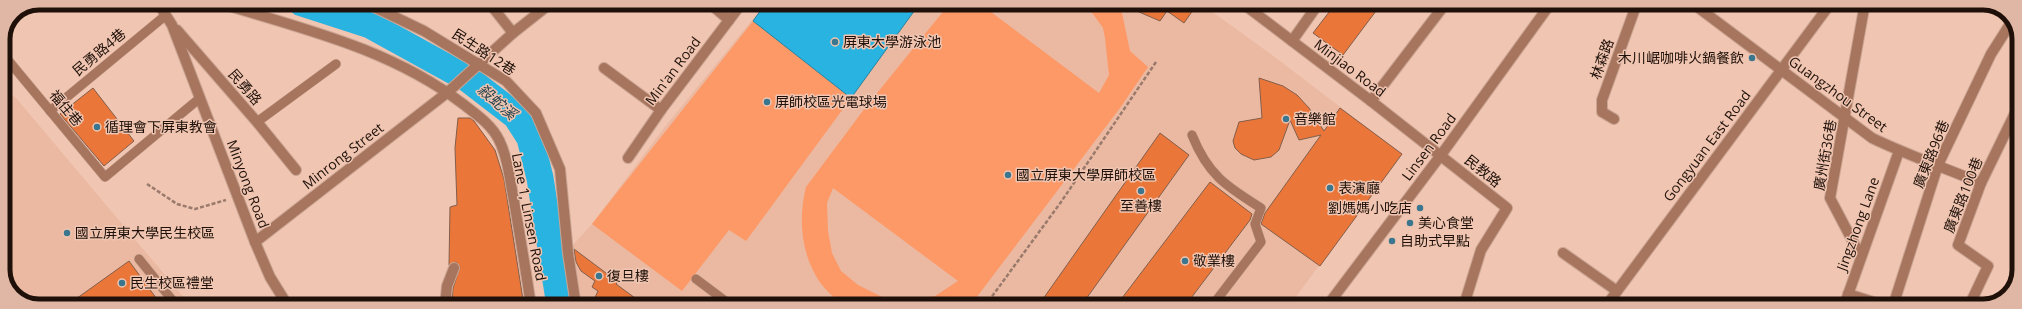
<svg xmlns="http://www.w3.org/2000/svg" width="2022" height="309" font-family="'Open Sans','Noto Sans TC',sans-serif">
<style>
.built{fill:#ebb9a1}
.green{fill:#fd9867;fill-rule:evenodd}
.water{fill:#29b3e1;stroke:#2682a0}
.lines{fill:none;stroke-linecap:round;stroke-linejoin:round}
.river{stroke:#29b3e1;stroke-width:27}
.building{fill:#ea7739;stroke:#835e4c}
.lane-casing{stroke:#caa593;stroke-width:10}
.street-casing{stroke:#caa593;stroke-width:12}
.path{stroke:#997a6c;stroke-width:2.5;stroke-dasharray:4 2;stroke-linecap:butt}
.lane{stroke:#a7755e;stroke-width:9}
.street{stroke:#a7755e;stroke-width:10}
.poi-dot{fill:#3a768e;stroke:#f0c5b1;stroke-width:1.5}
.labels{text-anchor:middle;stroke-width:3;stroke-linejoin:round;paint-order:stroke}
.poi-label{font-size:14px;fill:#1f110a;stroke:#f0c5b1;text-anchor:start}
.street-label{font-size:14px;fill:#1f110a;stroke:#f0c5b1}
.water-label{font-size:15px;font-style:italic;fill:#27424d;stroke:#f0c5b1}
.rim{fill:none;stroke:#1f110a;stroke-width:5}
</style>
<rect width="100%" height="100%" fill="#f0c5b1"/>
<g class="built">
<polygon points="766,3 1200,3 1276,58 1402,154 1289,306 581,306 572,246 592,224 664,128"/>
<polygon points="3,90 16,98 191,306 34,306 13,295 3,275"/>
</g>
<g class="green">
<path d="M950,3h29l120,90 10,-18 -4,-37 -2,-10 -10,-14 -12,-11h34l7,10 8,38 18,16 -28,41 -150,198h-127c-8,-8 -18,-16 -24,-25 -18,-28 -21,-62 -13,-94l59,-79zM833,188l125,93 -23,15 -21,3 -32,-2 -24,-12 -17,-14 -9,-18 -4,-22 -1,-28z"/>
<polygon points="753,21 851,98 746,241 729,230 682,291 592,224"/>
</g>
<polygon class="water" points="766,3 920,3 851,98 753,21"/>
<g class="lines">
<polyline class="river" points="302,3 370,25 468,79 516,116 530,138 540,178 560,306"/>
</g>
<g class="building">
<polygon points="1118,3 1198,3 1184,23 1167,11 1160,21"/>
<polygon points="1336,3 1382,3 1343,55 1313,33"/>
<polygon points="1259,78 1283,86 1297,95 1309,108 1324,131 1340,108 1402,154 1320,266 1261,224 1265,213 1321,135 1299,140 1290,120 1279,150 1271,157 1254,160 1241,154 1235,148 1233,141 1239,122 1262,118"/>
<polygon points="93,88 134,141 104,166 60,114"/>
<polygon points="458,118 470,118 474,121 495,150 504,179 524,306 452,306 453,288 460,267 456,262 449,265 450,207 457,205 455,148"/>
<polygon points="1160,133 1189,155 1081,306 1038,306"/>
<polygon points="1210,182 1252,214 1250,220 1185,306 1116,306"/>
<polygon points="574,249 618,282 616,284 646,306 591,306 598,291 592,287 595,281 581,271 576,262"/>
<polygon points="129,261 162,306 66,306"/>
</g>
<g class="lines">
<g class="lane-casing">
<g id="lane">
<polyline points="3,54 105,177 200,98"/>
<polyline points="50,111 166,15"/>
<polyline points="257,122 336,64"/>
<path d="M1192,135c16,40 34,51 69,73l-6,16 6,18 -49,64"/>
<polyline points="139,259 177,306"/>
<polyline points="696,279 732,306"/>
</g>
</g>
<g class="street-casing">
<g id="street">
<polyline points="158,3 172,25 255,242 270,277 288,306"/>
<path d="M219,3c85,26 172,46 244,101 13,10 29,21 36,36 9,18 11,41 15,61 6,35 12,70 17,105"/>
<polyline points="366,3 424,31 506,81 536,113 560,169 568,253 576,306"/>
<polyline points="494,3 494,9 513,33"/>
<polyline points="709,3 729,20"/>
<polyline points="1242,3 1371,101 1507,208 1481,250 1464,305"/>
<path d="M1692,3l180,135c35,17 73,30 109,45"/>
<polyline points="177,30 257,122 296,170"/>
<polyline points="1292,41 1319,3"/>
<polyline points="604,68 661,110"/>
<polyline points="1371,101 1446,3"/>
<polyline points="1614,119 1602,112 1602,100 1637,3"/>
<polyline points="628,158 661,110 742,3"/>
<polyline points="255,242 448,92 513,33 551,3"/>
<polyline points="1563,253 1617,291"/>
<polyline points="1861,257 1830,198 1865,3"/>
<polyline points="1848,294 1886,306"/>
<polyline points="445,306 447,286 454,268"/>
<polyline points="1327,306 1441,155 1551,3"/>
<polyline points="1606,306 1831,3"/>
<polyline points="1844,306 1899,151"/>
<polyline points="1893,306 1938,165 1991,54 2012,21"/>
<polyline points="1969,306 1988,266 1958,245 1981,183 2019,105"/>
</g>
</g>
<g class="path">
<polyline points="147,184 177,204 195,209 226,200"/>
<polyline points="985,306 1061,202 1156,62"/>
</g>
<use href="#lane" class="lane"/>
<use href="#street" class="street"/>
</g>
<g class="poi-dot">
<circle cx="835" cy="42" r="4"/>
<circle cx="1752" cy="58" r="4"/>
<circle cx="767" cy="102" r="4"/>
<circle cx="1286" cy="119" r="4"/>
<circle cx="97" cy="127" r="4"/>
<circle cx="1008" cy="175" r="4"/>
<circle cx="1330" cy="188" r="4"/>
<circle cx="1141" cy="191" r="4"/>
<circle cx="1420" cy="208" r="4"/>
<circle cx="1410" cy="223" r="4"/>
<circle cx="67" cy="233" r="4"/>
<circle cx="1392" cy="241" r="4"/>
<circle cx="1185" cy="261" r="4"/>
<circle cx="599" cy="276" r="4"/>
<circle cx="122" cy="283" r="4"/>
</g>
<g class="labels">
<g class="poi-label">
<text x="843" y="47">屏東大學游泳池</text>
<text x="1744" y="63" text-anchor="end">木川崌咖啡火鍋餐飲</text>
<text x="775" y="107">屏師校區光電球場</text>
<text x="1294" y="124">音樂館</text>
<text x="105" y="132">循理會下屏東教會</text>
<text x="1016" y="180">國立屏東大學屏師校區</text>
<text x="1338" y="193">表演廳</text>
<text x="1141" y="211" text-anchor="middle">至善樓</text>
<text x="1412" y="213" text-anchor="end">劉媽媽小吃店</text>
<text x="1418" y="228">美心食堂</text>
<text x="75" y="238">國立屏東大學民生校區</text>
<text x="1400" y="246">自助式早點</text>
<text x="1193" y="266">敬業樓</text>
<text x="607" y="281">復旦樓</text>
<text x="130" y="288">民生校區禮堂</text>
</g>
<g class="street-label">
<text transform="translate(99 52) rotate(-40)" y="5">民勇路4巷</text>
<text transform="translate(484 52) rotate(33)" y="5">民生路12巷</text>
<text transform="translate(1602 59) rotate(-70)" y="5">林森路</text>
<text transform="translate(1350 68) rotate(37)" y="5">Minjiao Road</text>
<text transform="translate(673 71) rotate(-53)" y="5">Min'an Road</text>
<text transform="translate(245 87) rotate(49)" y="5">民勇路</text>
<text transform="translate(1838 94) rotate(36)" y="5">Guangzhou Street</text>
<text transform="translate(66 108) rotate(50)" y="5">福住巷</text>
<text transform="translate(1707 146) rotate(-53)" y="5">Gongyuan East Road</text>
<text transform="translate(1429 147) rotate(-53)" y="5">Linsen Road</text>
<text transform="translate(1931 154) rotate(-68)" y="5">廣東路96巷</text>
<text transform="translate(1825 155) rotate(-80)" y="5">廣州街36巷</text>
<text transform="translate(343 156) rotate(-38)" y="5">Minrong Street</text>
<text transform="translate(1483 171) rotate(39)" y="5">民教路</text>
<text transform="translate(248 184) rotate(69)" y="5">Minyong Road</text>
<text transform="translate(1963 195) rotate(-68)" y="5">廣東路100巷</text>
<text transform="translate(529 217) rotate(79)" y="5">Lane 1, Linsen Road</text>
<text transform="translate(1858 224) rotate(-70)" y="5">Jingzhong Lane</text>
</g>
<g class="water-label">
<text transform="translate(497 102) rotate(40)" y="5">殺蛇溪</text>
</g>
</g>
<path d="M0 0H2022V309H0ZM39 10H1983A29 29 0 0 1 2012 39V270A29 29 0 0 1 1983 299H39A29 29 0 0 1 10 270V39A29 29 0 0 1 39 10Z" fill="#dfb7a4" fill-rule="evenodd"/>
<path class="rim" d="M39 10H1983A29 29 0 0 1 2012 39V270A29 29 0 0 1 1983 299H39A29 29 0 0 1 10 270V39A29 29 0 0 1 39 10Z"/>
</svg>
